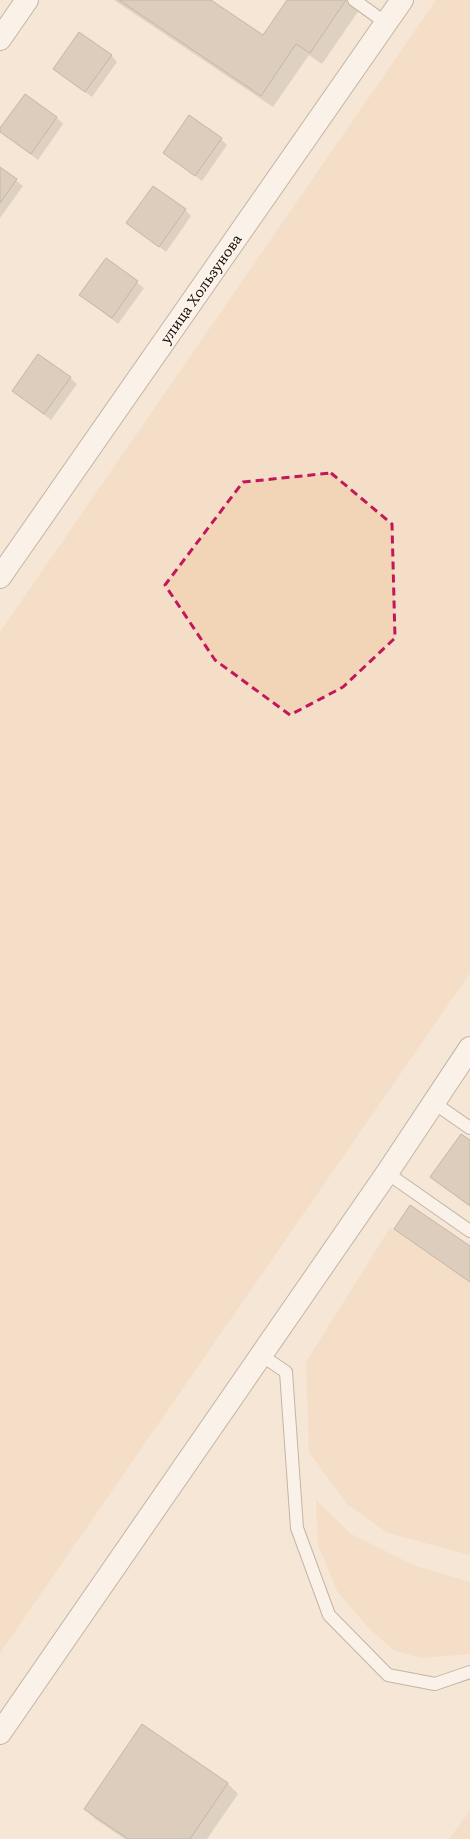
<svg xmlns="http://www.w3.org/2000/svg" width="470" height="1839" font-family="'Roboto Serif',serif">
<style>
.green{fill:#f2d5b6}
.shadow{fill:#0003}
.building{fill:#beb0a0;stroke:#897b6d}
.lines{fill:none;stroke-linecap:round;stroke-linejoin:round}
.lane-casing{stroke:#87796b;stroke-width:14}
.street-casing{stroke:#87796b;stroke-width:24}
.secondary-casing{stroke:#87796b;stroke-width:24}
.lane{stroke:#fff;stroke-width:12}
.street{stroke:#fff;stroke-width:22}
.secondary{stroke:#fff;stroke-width:22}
.marked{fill:none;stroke:#c2185b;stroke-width:3;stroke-dasharray:8 5;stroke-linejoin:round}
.labels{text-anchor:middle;stroke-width:3.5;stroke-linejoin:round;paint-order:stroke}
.street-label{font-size:14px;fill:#110c07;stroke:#fef4eb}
</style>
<rect width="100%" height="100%" fill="#f5e6d6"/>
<g class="green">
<polygon points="436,0 470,0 470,973 0,1653 0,632"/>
<polygon points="390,1228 394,1229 470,1282 470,1555 388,1533 347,1504 309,1452 306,1362"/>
<polygon points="316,1500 351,1534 413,1565 470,1582 470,1654 421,1658 393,1650 368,1627 337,1591 318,1544"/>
<polygon points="470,1811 470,1839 449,1839"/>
</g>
<g class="shadow">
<polygon points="114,0 209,0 263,36 288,0 366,0 322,64 309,55 273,107"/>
<polygon points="111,55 117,62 92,97 54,69"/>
<polygon points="57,118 63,124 38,160 0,131 0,130"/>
<polygon points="221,139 227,145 202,181 164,152"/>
<polygon points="0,168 23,186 0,218"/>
<polygon points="185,210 191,216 166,252 128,223"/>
<polygon points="106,259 144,288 118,324 80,295"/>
<polygon points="70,378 77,384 51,420 13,391"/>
<polygon points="143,1725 228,1784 238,1794 207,1839 125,1839 95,1819 85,1809"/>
</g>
<g class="building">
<polygon points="119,0 211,0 263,35 287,0 346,0 310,53 296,44 261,96"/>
<polygon points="79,32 112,55 85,92 53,69"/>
<polygon points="25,94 57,117 31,154 0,132 0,128"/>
<polygon points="189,115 222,138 195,176 163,153"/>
<polygon points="0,167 17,179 0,203"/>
<polygon points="153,186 186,209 159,247 126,223"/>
<polygon points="106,258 138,281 112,318 79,295"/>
<polygon points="38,354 71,377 44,414 12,391"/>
<polygon points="461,1134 470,1140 470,1206 430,1177"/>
<polygon points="410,1205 470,1246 470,1282 394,1229"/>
<polygon points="142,1724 228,1783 190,1839 128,1839 84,1809"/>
</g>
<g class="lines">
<g class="lane-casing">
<g id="lane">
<polyline points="354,0 386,23"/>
<polyline points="434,1103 470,1128"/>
<polyline points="387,1173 470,1231"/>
<polyline points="261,1355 286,1372 297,1528 329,1615 388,1675 435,1684 470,1672"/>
</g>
</g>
<g class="street-casing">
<g id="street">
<polyline points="0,39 27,0"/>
<polyline points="0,577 402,0"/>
</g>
</g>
<g class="secondary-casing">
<polyline id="secondary" points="0,1733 387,1173 470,1048"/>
</g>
<use href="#lane" class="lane"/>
<use href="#street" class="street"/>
<use href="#secondary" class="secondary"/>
</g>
<path d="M0 0H470V1839H0ZM331,473l61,51 3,114 -52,49 -53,28 -75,-55 -50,-75 78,-103z" fill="#f5e6d6" fill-opacity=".55" fill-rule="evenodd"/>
<path class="marked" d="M331,473l61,51 3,114 -52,49 -53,28 -75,-55 -50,-75 78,-103z"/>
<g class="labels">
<g class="street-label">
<text transform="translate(201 289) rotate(-55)" y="5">улица Хользунова</text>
</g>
</g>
</svg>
